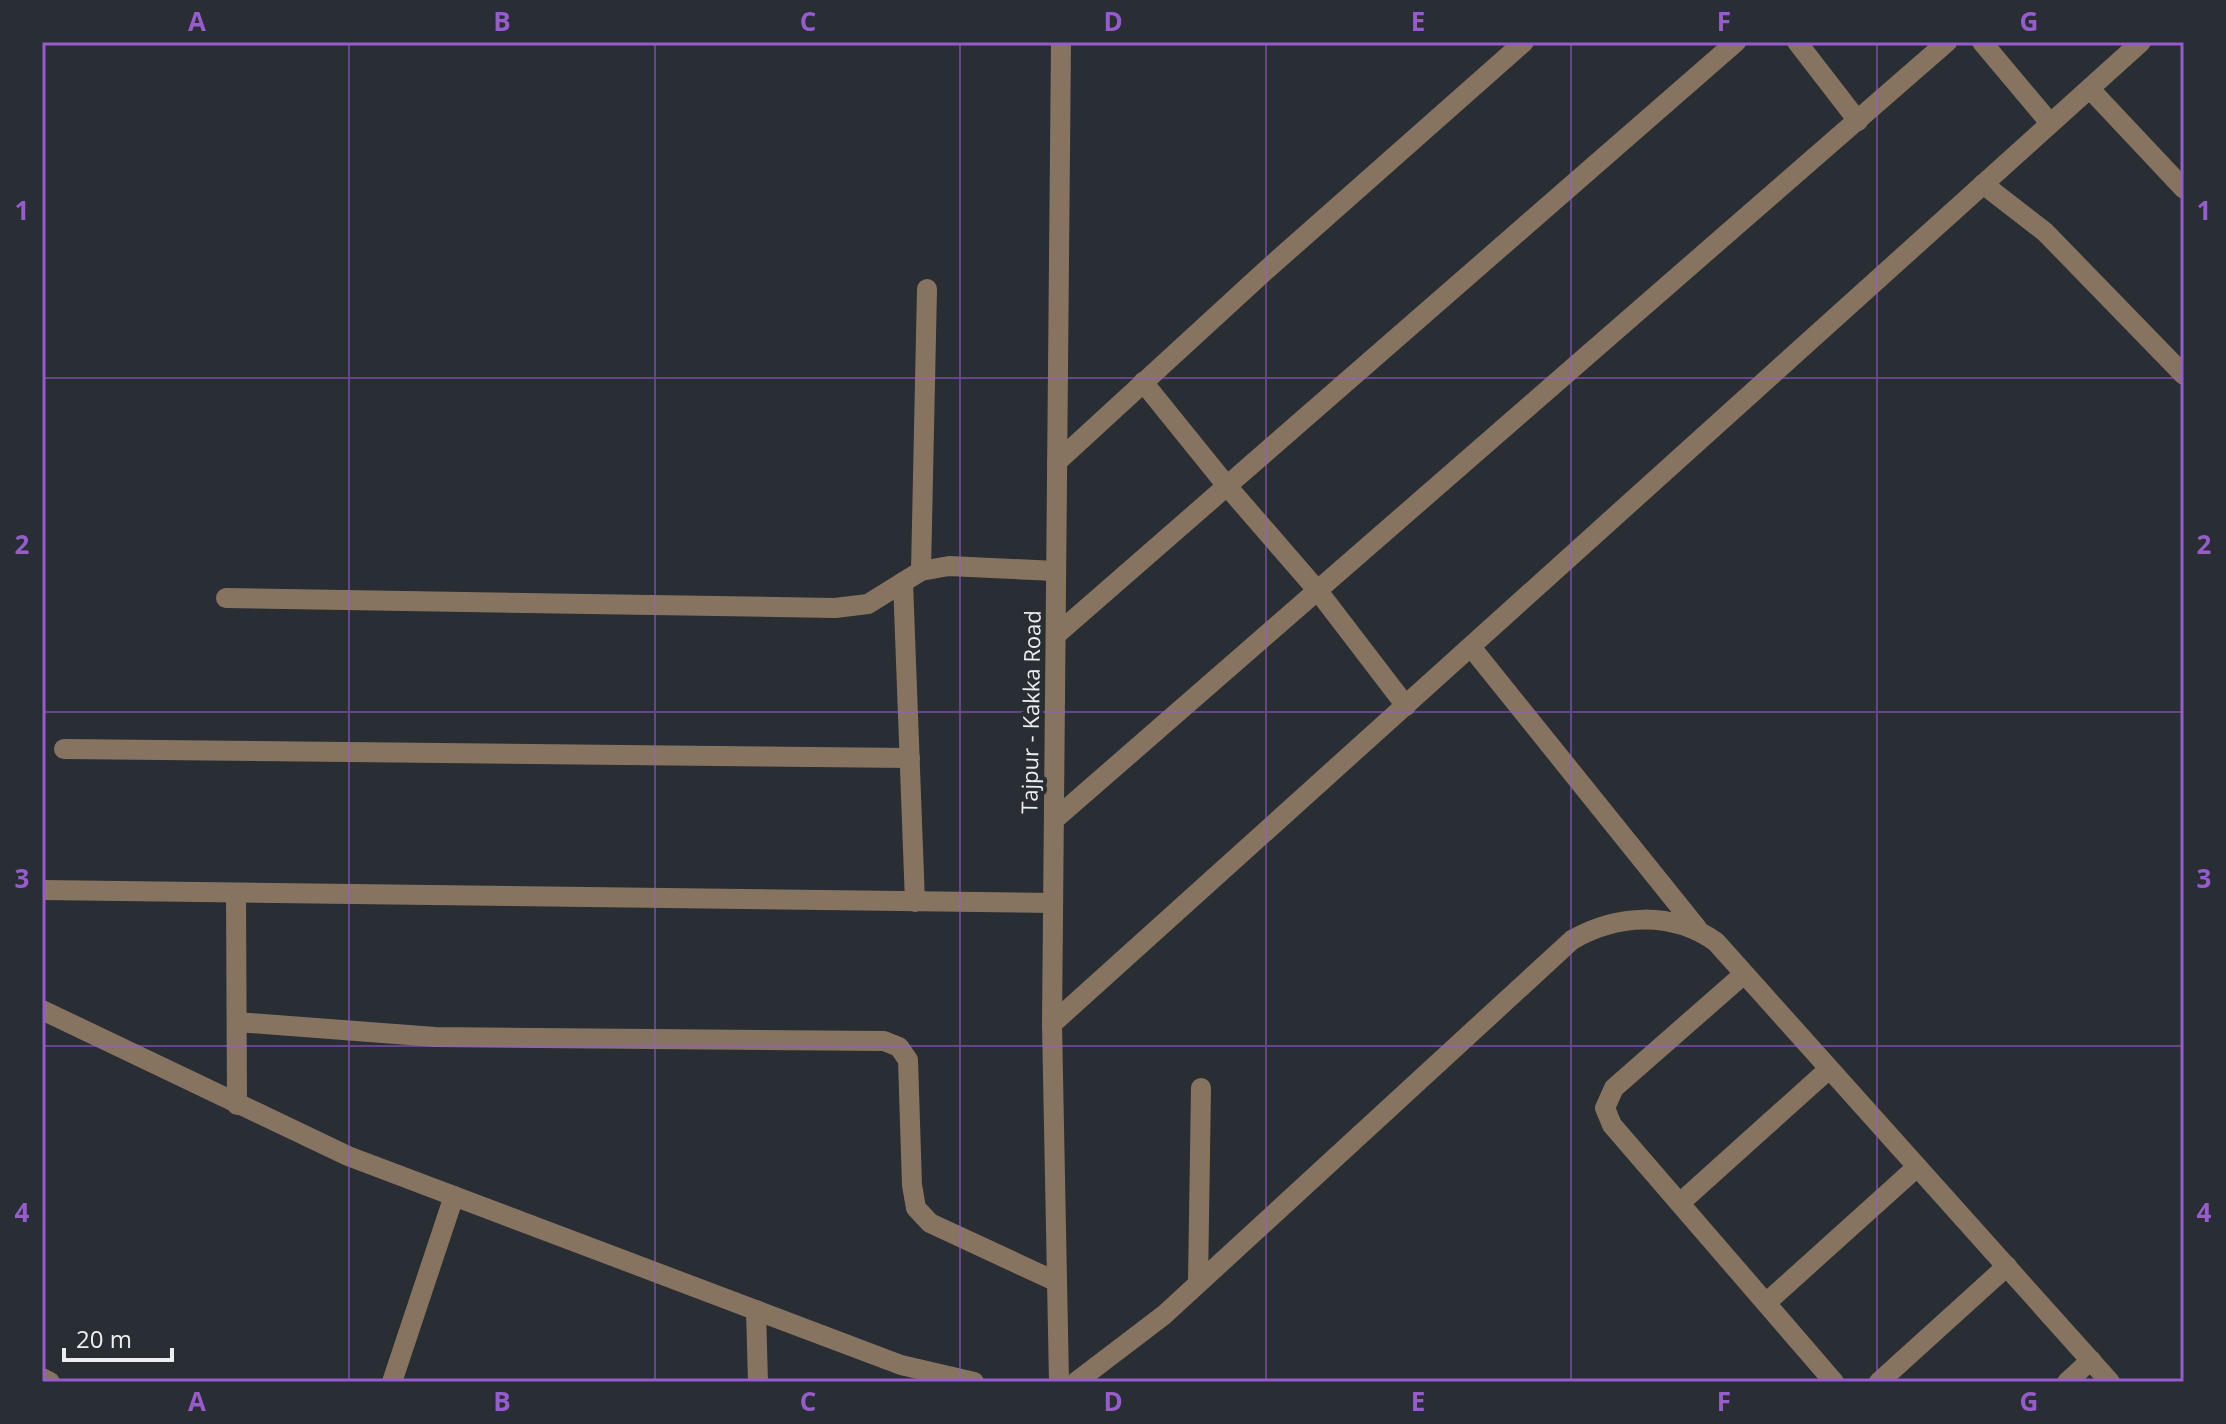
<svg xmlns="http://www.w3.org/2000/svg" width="2226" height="1424" font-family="'Open Sans',sans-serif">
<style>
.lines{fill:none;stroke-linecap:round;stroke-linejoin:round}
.minor{stroke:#877460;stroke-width:20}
.grid{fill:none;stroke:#975ccc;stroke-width:2;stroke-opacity:0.55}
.labels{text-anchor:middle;stroke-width:8;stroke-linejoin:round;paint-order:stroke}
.street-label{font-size:22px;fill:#ebeef2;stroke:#292d34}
.neatline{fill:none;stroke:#975ccc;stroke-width:3}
.grid-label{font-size:26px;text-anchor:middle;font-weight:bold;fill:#975ccc}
</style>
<rect width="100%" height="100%" fill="#292d34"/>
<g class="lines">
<g class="minor">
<polyline points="1797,42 1858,121"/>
<polyline points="1982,42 2050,123"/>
<polyline points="2090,89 2184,189"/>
<polyline points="1983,184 2045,232 2184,375"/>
<polyline points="1143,382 1227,486 1318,591 1406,706"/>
<polyline points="1057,462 1264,272 1524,42"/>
<polyline points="921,571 927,289"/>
<polyline points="903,582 915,902"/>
<polyline points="226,598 835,608 868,604 921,571 949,566 1056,571"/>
<polyline points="1056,635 1736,42"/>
<polyline points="1471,647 1697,928"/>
<polyline points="64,749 910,758"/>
<polyline points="1054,820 1947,42"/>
<polyline points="42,890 1053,903"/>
<polyline points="236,893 237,1105"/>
<polyline points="1744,974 1614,1088 1605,1108 1612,1125 1834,1382"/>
<polyline points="42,1010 348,1156 901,1365 974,1382"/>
<polyline points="237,1022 435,1037 884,1041 899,1047 908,1060 912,1185 916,1208 930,1223 1057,1282"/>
<polyline points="1052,1024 2141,42"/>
<polyline points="1680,1203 1829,1069"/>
<polyline points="1198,1283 1201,1088"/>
<polyline points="1766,1303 1917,1167"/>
<polyline points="756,1310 758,1382"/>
<polyline points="42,1378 50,1382"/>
<polyline points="392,1382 454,1196"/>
<polyline points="1059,1382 1052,1024 1061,42"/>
<path d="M1076,1382l88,-67 408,-375c45,-26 100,-29 144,2l394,440"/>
<polyline points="1879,1382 2007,1266"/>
<polyline points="2067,1382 2091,1360"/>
</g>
</g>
<path class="grid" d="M349,42v1340M655,42v1340M960,42v1340M1266,42v1340M1571,42v1340M1877,42v1340M42,378h2142M42,712h2142M42,1046h2142"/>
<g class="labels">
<g class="street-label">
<text transform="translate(1031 712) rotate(-89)" y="8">Tajpur - Kakka Road</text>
</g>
</g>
<rect width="2226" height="1424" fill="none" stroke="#292d34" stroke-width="88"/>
<path d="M64 1348v12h108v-12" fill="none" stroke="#ebeef2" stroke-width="4"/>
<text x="76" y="1348" font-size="24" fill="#ebeef2" stroke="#292d34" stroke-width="6" paint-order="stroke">20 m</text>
<rect x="44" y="44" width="2138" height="1336" class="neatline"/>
<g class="grid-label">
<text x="197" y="31">A</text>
<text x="502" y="31">B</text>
<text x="808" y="31">C</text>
<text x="1113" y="31">D</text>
<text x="1418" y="31">E</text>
<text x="1724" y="31">F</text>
<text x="2029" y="31">G</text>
<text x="22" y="220">1</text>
<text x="2204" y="220">1</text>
<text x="22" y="554">2</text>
<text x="2204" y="554">2</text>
<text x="22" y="888">3</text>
<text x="2204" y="888">3</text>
<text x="22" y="1222">4</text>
<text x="2204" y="1222">4</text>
<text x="197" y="1411">A</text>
<text x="502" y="1411">B</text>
<text x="808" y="1411">C</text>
<text x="1113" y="1411">D</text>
<text x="1418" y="1411">E</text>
<text x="1724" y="1411">F</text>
<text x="2029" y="1411">G</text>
</g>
</svg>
